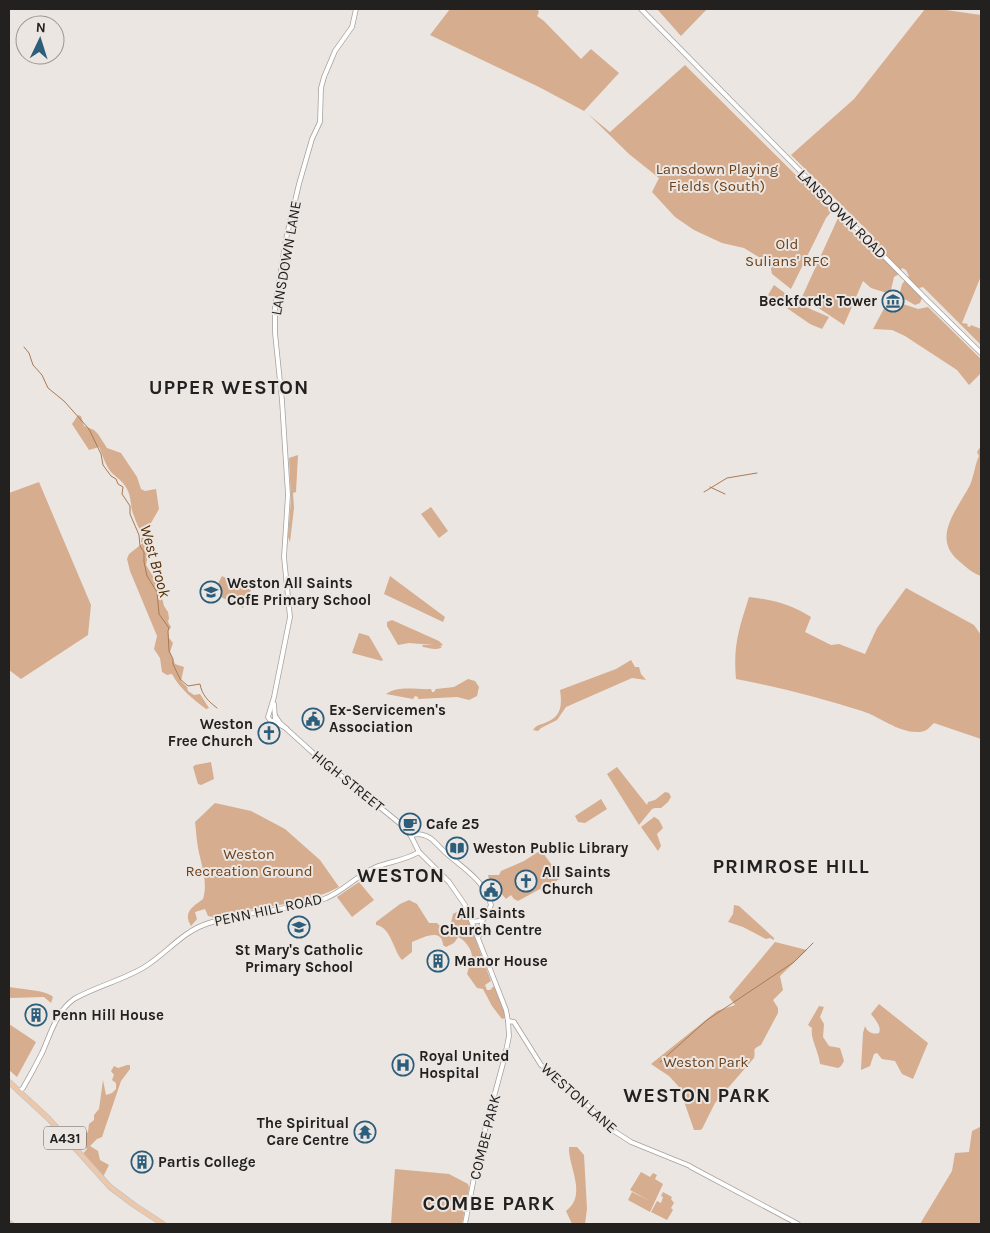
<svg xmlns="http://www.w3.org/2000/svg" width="990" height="1233" font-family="Karla,sans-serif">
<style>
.green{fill:#d6ad8e}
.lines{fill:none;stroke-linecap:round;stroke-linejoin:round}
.stream{stroke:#a97a56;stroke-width:1}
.minor-casing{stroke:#a5a09c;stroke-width:5.5}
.major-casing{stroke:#c6c5c5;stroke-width:6}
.minor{stroke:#fff;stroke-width:4}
.major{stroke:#edc7a9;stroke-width:4.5}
.labels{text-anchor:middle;stroke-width:4;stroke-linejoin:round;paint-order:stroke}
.shield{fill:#ebe6e2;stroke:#5f5c5a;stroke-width:1}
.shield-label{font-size:14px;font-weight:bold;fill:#232120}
.park-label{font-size:15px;fill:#6c401a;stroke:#ebe6e2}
.street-label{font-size:15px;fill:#232120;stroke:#ebe6e2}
.poi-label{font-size:15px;font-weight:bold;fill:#232120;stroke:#ebe6e2;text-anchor:start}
.water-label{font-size:16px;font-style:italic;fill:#562c02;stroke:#ebe6e2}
.district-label{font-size:20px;font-weight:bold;letter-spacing:1px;fill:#232120;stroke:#ebe6e2}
</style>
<rect width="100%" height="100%" fill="#ebe6e2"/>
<g class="green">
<polygon points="450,9 537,9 539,12 537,16 544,21 581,59 591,49 619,73 584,111 539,87 430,35"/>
<polygon points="657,9 707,9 681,36"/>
<polygon points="925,9 939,9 981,15 981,276 962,323 968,324 967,326 970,327 971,325 981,329 981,345 923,287 919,288 917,292 922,298 920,303 915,305 899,296 902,284 909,276 906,270 902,268 899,274 894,277 890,294 871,288 863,281 844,325 802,297 838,218 872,252 877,245 873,240 875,238 791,155 854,99"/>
<polygon points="685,65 832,211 826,218 791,289 772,274 770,264 744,248 722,243 694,230 675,217 652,192 659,178 629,154 588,114 610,132"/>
<polygon points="774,285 801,305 829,317 822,329 810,324 768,295"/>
<polygon points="887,303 900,309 903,304 918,309 928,307 981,359 981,373 969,385 957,370 905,336 892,330 873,329"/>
<path d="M78,415l3,1 3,10 10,4 4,4 9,14 14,5 16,24 4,12 4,2 11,-2 3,20 -12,21 6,7 -3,2 1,2 -5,3 2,12 -2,9 13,21 5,20 4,6 1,6 -1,4 3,5 -3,4 1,7 4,5 -3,9 5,12 9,3 -3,14 6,6 1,4 6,4 6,-1 9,14 -3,1c-13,-10 -26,-20 -34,-35l-5,1 -5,-3 -2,-14 -6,-9 3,-13 -27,-65 -3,-12 2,-5 14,-11 -2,-1c2,-10 -4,-16 -7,-26 -4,-8 -2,-18 -7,-27 -4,-8 -10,-11 -16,-17 -6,-8 -8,-16 -12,-25l-10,3 -17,-26z"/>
<path d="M981,446v130c-9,-3 -15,-9 -22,-15 -28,-23 -2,-51 11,-76 4,-9 5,-21 9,-29l-2,-4z"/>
<polygon points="298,455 296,492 293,493 294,508 290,542 288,537 291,499 289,458"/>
<polygon points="39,482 91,605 88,635 21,679 9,670 9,619 10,616 9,614 9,493"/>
<polygon points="431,507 448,531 439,538 421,514"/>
<polygon points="222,576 251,590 243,608 213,593"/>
<polygon points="390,576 445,617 443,622 384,594"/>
<path d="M906,588l68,37 7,10v104l-47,-16c-5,5 -8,9 -15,9 -21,1 -38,-15 -57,-21 -41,-13 -83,-24 -126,-32 -3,-34 3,-50 13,-82 24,3 41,7 62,20l-6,15 26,13 8,-1 26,10 12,-26z"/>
<path d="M392,620l47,21 4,4 -3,1 2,1c-5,4 -13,1 -19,0l-1,-2h12l-25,-2 -11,2 -11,-19v-4z"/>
<polygon points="359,633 369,636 383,660 382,661 352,653"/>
<path d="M631,660l4,7h4l2,7 5,6 -14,-2 -66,29 -9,13 -16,8 -3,3 -5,-1c4,-6 8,-5 14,-8 15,-6 15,-18 13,-32l56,-21z"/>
<path d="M468,679l7,2 4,6 -2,9 -8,4 -12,-3 -39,2v-2l-3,-1 -2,3 -27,-5c13,-9 30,-4 45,-5l1,3h2l2,-3 18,-2z"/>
<polygon points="211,762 214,779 201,785 198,784 193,767 195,765"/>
<polygon points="617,767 647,805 648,802 655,800 665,792 669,793 671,797 668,802 661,808 655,808 652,809 639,825 607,774"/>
<polygon points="601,799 607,809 585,823 578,822 575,816"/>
<path d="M215,803l36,8 34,18 35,31 19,27c-38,21 -85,18 -126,30l-5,-1 -3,-7 -10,3 2,7 -6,7c-9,-14 3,-20 12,-27 6,-19 -4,-39 -6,-58 -1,-6 -1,-13 -2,-19z"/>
<polygon points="653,816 659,820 663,828 657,834 661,846 658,851 641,827 654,817"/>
<polygon points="541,850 561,878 542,890 540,889 518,901 514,899 511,895 506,899 489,879 488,875 499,875 501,871 524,861"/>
<polygon points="359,882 374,900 352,917 337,897"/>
<path d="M409,900l8,4 12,19h8l3,3 1,5 9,-4 3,-13 11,-6 27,73 -6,4 2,5h3l4,-4 10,25 1,7 -3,1 -10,-13 -9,-17 -6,-1 -10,-14c1,-5 4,-11 5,-16 1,-8 -8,-19 -14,-21l-4,6 -8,4 -3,-2c-1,-18 -21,-7 -31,-3v10l-10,8c-9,-10 -11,-33 -26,-35v-3l24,-18z"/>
<polygon points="734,905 739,906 774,938 774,940 770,938 766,939 743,927 728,922 733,914"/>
<path d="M775,942l32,8 -27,26 3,14 -10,10 5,8v5l-17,32c-10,5 -5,4 -7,13l-39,45 -13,26 -2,1h-6l-15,-43 -10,-11 -18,-12 66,-53 18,-6 -6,-8z"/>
<path d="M9,987c10,2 38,3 44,10l-2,6 -7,-6 -34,1z"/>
<path d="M879,1004l49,39 -15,36 -11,-5 -7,-13 -13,-2 -5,-6 -3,1 -4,12 -9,4v-1l2,-36 2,-7c2,6 8,9 14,7 3,-6 -4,-14 -8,-19z"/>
<path d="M819,1006l5,1 -4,10 4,7 -1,13 6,9 11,2 4,13 -3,5 -3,2 -18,-4c-1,-12 -10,-25 -8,-36l-4,-3z"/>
<polygon points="9,1024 36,1042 17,1077 9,1070"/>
<polygon points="127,1065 130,1065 130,1069 121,1081 102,1137 97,1139 90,1146 98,1151 100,1160 109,1165 103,1177 82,1155 87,1149 84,1145 75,1139 88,1132 89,1124 94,1120 94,1115 99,1109 103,1080 106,1095 112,1093 116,1089 116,1083 112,1080 114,1075 111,1071 114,1066 118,1068"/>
<polygon points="981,1124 981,1224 920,1224 952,1171 955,1153 969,1152 972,1131 980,1127"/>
<path d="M569,1147h8l7,8 3,54 -2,15h-13l-6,-13c22,-16 2,-44 3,-64z"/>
<polygon points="395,1169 449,1174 468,1184 469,1188 462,1224 391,1224"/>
<polygon points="641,1172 650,1177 653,1173 657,1175 655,1179 663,1184 650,1212 628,1200 632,1192 650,1201 630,1190"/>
<polygon points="663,1192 672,1197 671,1199 674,1203 671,1208 673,1210 667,1220 651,1212 657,1201 661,1203 663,1197 661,1196"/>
</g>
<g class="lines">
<g class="stream">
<path d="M24,347l5,6 4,12 9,10 6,13 16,13 25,28 12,25 2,11 8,11 5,3 2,5 5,3 -1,7 8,12v8l9,21 1,11 4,6v10l3,14 10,16 2,22 10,14 -1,3 1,20 4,8v5l7,15 8,7 12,-2c2,11 8,17 17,24"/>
<polyline points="710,487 725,494"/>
<polyline points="704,492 727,478 757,473"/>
<polyline points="660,1062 707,1020 794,962 813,943"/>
</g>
<g class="minor-casing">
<g id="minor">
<polyline points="641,9 927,300 981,353"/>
<polyline points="274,704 275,719"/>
<polyline points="276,717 280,723 312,752 403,826 411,836 419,852 449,882 465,905 506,1010 508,1021 509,1036 505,1056 479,1152 465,1224"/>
<polyline points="286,728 270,720 268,717 274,697 290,617 284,557 288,495 282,401 275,333 275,307 286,239 299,184 312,139 320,122 321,88 324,77 335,51 352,27 356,9"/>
<path d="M411,836c6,-3 12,-2 19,2 6,4 11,11 17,16 16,14 39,28 44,51 -3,8 -9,19 -19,16"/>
<polyline points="479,936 483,919"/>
<polyline points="508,1021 514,1022 541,1065 564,1082 614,1131 631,1142 690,1166"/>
<path d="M20,1091l3,-3c7,-12 13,-23 19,-35 9,-20 14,-41 32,-54 23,-13 50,-19 72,-33 22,-14 37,-35 63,-43 37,-12 77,-12 115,-24 19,-7 33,-24 52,-32 13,-5 30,-7 43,-15"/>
<polyline points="691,1167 798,1224"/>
</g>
</g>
<g class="major-casing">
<g id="major">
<polyline points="9,1082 48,1118 110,1187 134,1205 163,1224"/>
<polyline points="9,1223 11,1224"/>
</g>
</g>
<use href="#minor" class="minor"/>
<use href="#major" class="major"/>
</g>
<defs>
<g id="museum-ring" transform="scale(1.125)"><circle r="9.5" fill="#ebe6e2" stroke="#2c5d7a" stroke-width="1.5"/><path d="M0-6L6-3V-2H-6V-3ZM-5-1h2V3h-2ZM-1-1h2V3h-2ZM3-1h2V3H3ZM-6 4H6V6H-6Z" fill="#2c5d7a"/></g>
<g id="school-ring" transform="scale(1.125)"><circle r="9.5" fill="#ebe6e2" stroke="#2c5d7a" stroke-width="1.5"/><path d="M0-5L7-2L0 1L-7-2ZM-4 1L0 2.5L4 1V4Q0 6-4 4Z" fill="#2c5d7a"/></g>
<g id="civic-ring" transform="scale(1.125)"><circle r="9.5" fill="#ebe6e2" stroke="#2c5d7a" stroke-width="1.5"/><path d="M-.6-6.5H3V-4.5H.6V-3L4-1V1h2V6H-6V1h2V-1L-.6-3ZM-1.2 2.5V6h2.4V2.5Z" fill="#2c5d7a"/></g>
<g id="church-ring" transform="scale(1.125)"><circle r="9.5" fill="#ebe6e2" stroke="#2c5d7a" stroke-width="1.5"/><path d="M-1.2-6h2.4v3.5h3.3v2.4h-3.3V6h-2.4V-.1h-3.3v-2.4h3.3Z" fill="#2c5d7a"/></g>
<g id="cafe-ring" transform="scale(1.125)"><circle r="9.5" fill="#ebe6e2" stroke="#2c5d7a" stroke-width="1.5"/><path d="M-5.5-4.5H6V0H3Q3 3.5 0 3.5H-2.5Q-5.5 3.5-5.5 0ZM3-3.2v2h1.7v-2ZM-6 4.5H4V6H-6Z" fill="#2c5d7a"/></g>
<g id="library-ring" transform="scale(1.125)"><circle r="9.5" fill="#ebe6e2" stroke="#2c5d7a" stroke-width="1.5"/><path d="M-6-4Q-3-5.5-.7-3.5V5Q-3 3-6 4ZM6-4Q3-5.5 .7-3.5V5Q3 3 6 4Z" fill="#2c5d7a"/></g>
<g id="building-ring" transform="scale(1.125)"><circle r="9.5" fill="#ebe6e2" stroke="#2c5d7a" stroke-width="1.5"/><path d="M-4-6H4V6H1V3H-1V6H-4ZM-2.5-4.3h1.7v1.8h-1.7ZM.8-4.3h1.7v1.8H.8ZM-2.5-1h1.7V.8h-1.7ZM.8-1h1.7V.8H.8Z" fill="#2c5d7a"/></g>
<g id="hospital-ring" transform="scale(1.125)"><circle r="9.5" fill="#ebe6e2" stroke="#2c5d7a" stroke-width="1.5"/><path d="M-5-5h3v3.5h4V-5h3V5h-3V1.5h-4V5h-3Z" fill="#2c5d7a"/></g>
<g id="temple-ring" transform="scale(1.125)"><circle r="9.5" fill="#ebe6e2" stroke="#2c5d7a" stroke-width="1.5"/><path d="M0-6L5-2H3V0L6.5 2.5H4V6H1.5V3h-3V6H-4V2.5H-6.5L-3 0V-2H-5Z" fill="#2c5d7a"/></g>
</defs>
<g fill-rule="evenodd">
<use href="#museum-ring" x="893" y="301"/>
<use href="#school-ring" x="211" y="592"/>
<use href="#civic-ring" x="313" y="719"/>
<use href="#church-ring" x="269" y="733"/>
<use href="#cafe-ring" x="410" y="824"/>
<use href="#library-ring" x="457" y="848"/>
<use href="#church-ring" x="526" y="881"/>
<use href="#civic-ring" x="491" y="890"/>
<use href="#school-ring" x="299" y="927"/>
<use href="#building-ring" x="438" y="961"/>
<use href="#building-ring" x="36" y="1015"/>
<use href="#hospital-ring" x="403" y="1065"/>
<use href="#temple-ring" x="365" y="1132"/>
<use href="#building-ring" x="142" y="1162"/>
</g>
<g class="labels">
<rect class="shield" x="44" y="1126.5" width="42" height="23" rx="4"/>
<g class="shield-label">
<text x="65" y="1143">A431</text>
</g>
<g class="park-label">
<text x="717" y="174">Lansdown Playing<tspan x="717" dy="17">Fields (South)</tspan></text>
<text x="787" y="249">Old<tspan x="787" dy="17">Sulians' RFC</tspan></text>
<text x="249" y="859">Weston<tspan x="249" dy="17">Recreation Ground</tspan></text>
<text x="706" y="1067">Weston Park</text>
</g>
<g class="street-label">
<text transform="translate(842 214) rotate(45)" y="5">LANSDOWN ROAD</text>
<text transform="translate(286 258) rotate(-80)" y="5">LANSDOWN LANE</text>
<text transform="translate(348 781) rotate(39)" y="5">HIGH STREET</text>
<text transform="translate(268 910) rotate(-12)" y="5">PENN HILL ROAD</text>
<text transform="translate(579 1098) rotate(42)" y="5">WESTON LANE</text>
<text transform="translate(485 1137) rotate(-76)" y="5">COMBE PARK</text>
</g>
<g class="poi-label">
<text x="877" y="306" text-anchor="end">Beckford's Tower</text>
<text x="227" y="588">Weston All Saints<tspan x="227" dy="17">CofE Primary School</tspan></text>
<text x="329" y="715">Ex-Servicemen's<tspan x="329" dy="17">Association</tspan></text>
<text x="253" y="729" text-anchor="end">Weston<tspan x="253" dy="17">Free Church</tspan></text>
<text x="426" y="829">Cafe 25</text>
<text x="473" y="853">Weston Public Library</text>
<text x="542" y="877">All Saints<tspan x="542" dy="17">Church</tspan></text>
<text x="491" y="918" text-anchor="middle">All Saints<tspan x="491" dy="17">Church Centre</tspan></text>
<text x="299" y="955" text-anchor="middle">St Mary's Catholic<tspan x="299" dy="17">Primary School</tspan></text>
<text x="454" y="966">Manor House</text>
<text x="52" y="1020">Penn Hill House</text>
<text x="419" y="1061">Royal United<tspan x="419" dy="17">Hospital</tspan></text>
<text x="349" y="1128" text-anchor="end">The Spiritual<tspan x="349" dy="17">Care Centre</tspan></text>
<text x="158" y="1167">Partis College</text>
</g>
<g class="water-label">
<text transform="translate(156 561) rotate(74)" y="6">West Brook</text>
</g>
<g class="district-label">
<text x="229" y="394">UPPER WESTON</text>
<text x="791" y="873">PRIMROSE HILL</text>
<text x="401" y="882">WESTON</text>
<text x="697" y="1102">WESTON PARK</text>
<text x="489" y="1210">COMBE PARK</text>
</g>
</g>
<rect width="990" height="1233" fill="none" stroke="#232120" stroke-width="20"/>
<g transform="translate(40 40) rotate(4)"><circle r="24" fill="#ebe6e2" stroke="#9b9794"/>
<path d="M0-4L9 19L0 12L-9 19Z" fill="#2c5d7a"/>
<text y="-8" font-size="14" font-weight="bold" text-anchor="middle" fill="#232120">N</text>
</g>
</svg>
